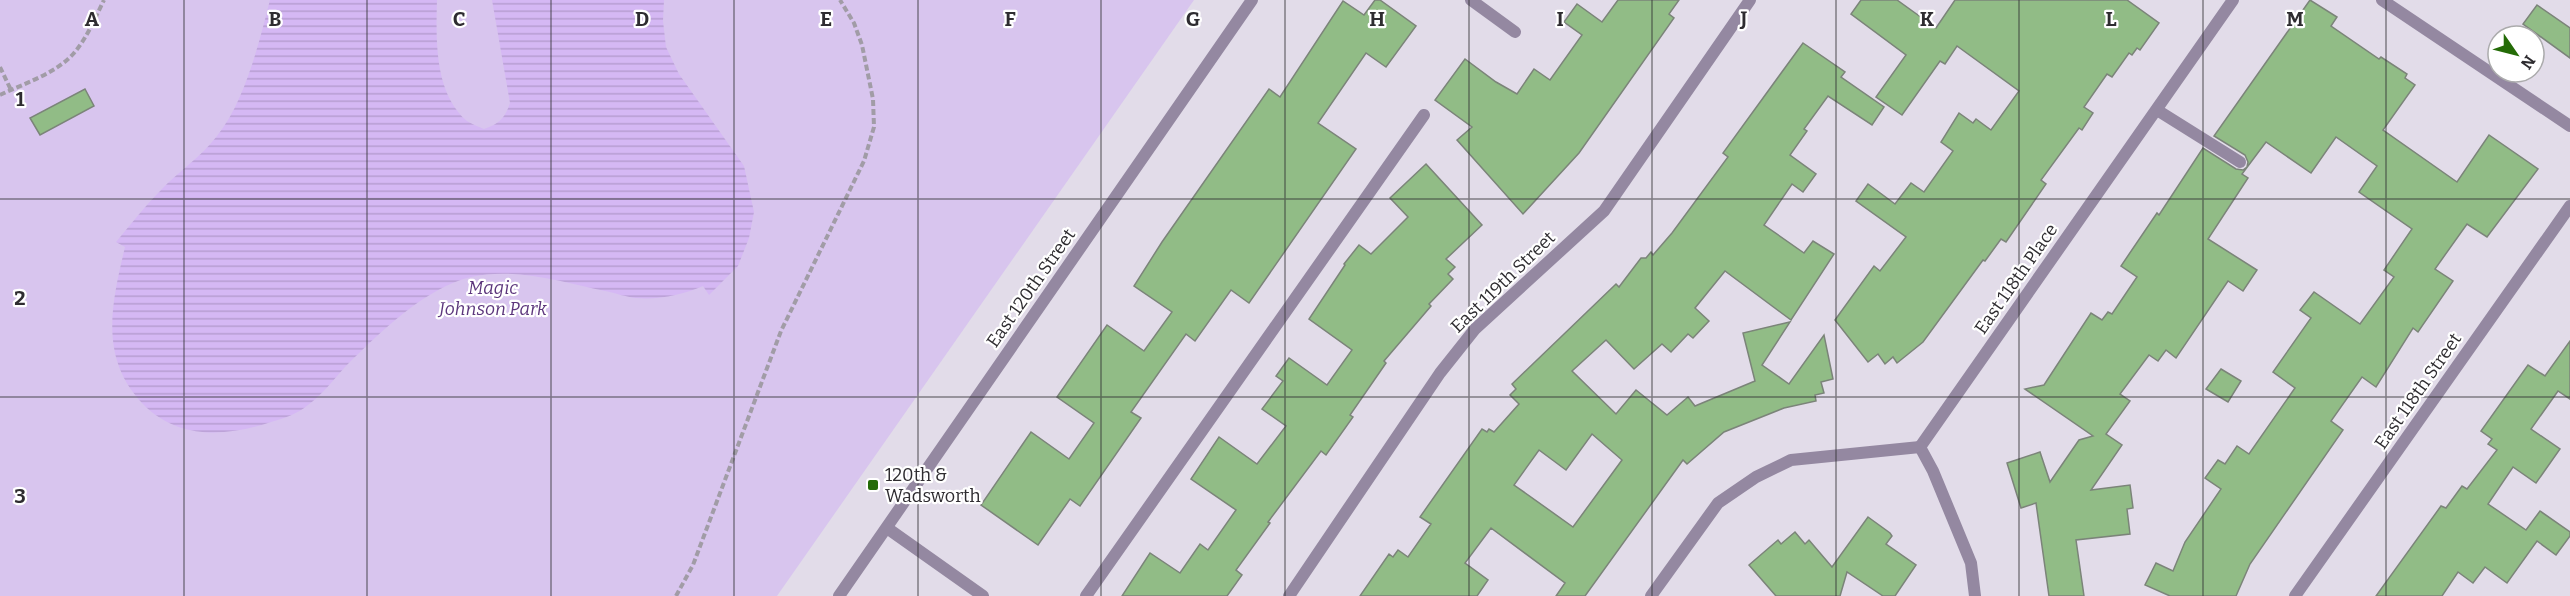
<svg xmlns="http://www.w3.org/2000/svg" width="2570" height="596" font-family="Bitter,serif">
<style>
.green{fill:#d8c5ee}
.water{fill:url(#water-rules)}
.building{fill:#91bc86;stroke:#7b8479;stroke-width:1.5;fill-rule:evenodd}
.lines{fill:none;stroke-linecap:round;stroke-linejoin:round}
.path{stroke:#a19ca6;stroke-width:4;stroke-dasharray:6 3;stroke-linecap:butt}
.service{stroke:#9488a1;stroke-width:12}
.minor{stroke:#9488a1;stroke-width:12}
.tertiary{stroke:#9488a1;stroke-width:12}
.grid{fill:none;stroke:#2e2c30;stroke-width:1.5;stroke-opacity:0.55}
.poi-dot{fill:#246b07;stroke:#fff;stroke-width:2}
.labels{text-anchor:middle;stroke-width:4.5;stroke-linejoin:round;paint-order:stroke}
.street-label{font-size:18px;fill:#2e2c30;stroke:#fff}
.park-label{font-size:18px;font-style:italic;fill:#5c367c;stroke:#fff}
.poi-label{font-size:18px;fill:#2e2c30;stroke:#fff;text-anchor:start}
.grid-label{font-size:20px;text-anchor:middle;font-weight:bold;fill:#2e2c30;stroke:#fff;stroke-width:4.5;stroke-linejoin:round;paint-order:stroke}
</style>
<defs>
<pattern id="water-rules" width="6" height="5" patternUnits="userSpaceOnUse" patternTransform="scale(1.5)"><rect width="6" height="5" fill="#d5b8f4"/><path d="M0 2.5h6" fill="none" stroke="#b79ed2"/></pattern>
</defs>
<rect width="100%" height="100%" fill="#e2dce9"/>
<polygon class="green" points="0,0 1194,0 777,596 0,596"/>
<path class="water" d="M270,0h167c-1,39 -3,93 30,121 5,3 12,6 17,8 15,-5 21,-11 26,-26l-18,-103h172l-1,21 3,26 13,27 65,92 10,46 -5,26 -11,28 -29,29 -6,-9c-21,9 -44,14 -67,12 -10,-1 -21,-5 -31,-7 -43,-9 -90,-24 -134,-14 -45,10 -93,57 -125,89 -12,13 -24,29 -38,39 -11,9 -23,13 -37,17 -42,14 -89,18 -124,-14 -49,-47 -36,-102 -22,-161l-9,-5c15,-18 29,-36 45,-52 19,-20 39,-32 56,-54 28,-35 42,-93 53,-136z"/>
<g class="building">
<polygon points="1375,0 1380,0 1416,26 1386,67 1366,53 1318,123 1356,149 1249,303 1231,290 1195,341 1186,334 1131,412 1141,418 1080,506 1070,499 1038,545 981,505 1031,432 1069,459 1094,423 1057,397 1107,325 1144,351 1172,312 1134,286 1162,242 1269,89 1280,97 1343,1 1364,15"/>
<polygon points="1618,0 1679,0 1669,14 1674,18 1579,153 1523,214 1457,140 1472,127 1435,100 1465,59 1496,82 1517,94 1534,69 1550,80 1582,35 1564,22 1577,4 1602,22"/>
<polygon points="1861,0 1897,0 1936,28 1955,0 2127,0 2159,23 2140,50 2137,48 2132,55 2129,53 2112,77 2107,74 2084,107 2093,113 2082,130 2079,128 2041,180 2046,184 2006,242 2001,239 1985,261 1983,260 1923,342 1897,363 1893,357 1885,364 1878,354 1868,362 1835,320 1874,266 1880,271 1906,237 1856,201 1868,184 1895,204 1911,183 1924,192 1953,151 1941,142 1959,113 1973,123 1976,119 1991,130 2019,91 1957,46 1945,64 1940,61 1902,115 1876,97 1906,55 1851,14"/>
<polygon points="2310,0 2337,17 2331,26 2379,59 2381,57 2407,74 2405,78 2415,85 2383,130 2457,182 2489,135 2538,169 2487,237 2467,224 2435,269 2453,281 2418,332 2413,328 2376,387 2362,377 2331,421 2343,430 2250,564 2236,596 2170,596 2145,585 2156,563 2173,571 2185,542 2221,489 2205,478 2218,460 2225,464 2237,446 2249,454 2295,388 2273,372 2311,318 2300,310 2314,292 2360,324 2394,277 2384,270 2412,229 2359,192 2377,166 2336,137 2311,173 2266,142 2242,174 2248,178 2208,239 2257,270 2243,291 2228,281 2176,358 2166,350 2158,361 2149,355 2120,394 2130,401 2106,434 2122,445 2091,490 2130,485 2133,508 2127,509 2130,534 2076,540 2084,596 2049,596 2036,503 2021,508 2007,463 2040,452 2050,482 2079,440 2093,436 2025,389 2044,385 2091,313 2102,320 2108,312 2112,314 2137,277 2121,266 2157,213 2159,215 2203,148 2236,169 2243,170 2247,167 2248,162 2245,155 2214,136"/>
<polygon points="2537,5 2570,28 2570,58 2523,24"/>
<path d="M1803,43l42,29 -4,5 43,30 -12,18 -44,-29 -24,33 3,2 -17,24 26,19 -13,18 -11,-8 -28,41 40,28 9,-12 21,13 -43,66 -66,-49 -30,37 14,13 -16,17 -5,-4 -17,18 -9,-8 -28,25 -28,-29 -34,31 44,43 20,-24 31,25 21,-18 7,9 60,-25 -12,-48 47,-11 -28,43 27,19 35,-49 9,44 -12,3 3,11 -9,2 1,6 -32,7 -60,24 -37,32 -4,-4 -98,136h-29l9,-13 -74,-55 -26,35 23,17 -11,16h-117l29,-42 4,3 5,-7 10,7 23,-33 -11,-7 62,-88 5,3 2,-3 5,3 25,-28 -9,-9 6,-6 -4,-5 104,-100 3,3 22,-29h5l5,-6 2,3 19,-22 56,-76 -5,-4zM1592,434l30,26 -49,67 -59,-42 25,-35 27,20z"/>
<polygon points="85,89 94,106 40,135 30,118"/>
<polygon points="1426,164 1482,225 1446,259 1455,267 1448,274 1453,279 1429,304 1431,306 1384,361 1386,363 1350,415 1353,417 1326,455 1321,451 1268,522 1270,523 1236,570 1242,575 1227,596 1122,596 1150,553 1180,573 1200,544 1208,550 1236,510 1191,479 1219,437 1257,464 1286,426 1262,409 1283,381 1276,376 1289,358 1327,385 1352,350 1309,319 1345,265 1344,264 1359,245 1371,254 1408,217 1390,198"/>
<polygon points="2570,341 2570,399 2558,391 2531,429 2560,449 2536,483 2513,467 2488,504 2526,530 2540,511 2570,532 2570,536 2556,555 2537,541 2507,583 2485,567 2473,583 2458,572 2442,596 2376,596 2441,506 2446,508 2462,486 2467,489 2497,450 2488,444 2492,439 2481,431 2528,365 2545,376"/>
<polygon points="2221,369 2241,381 2228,402 2206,389"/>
<polygon points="1868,517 1890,533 1892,536 1886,544 1916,565 1895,596 1883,596 1847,572 1840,596 1776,596 1749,565 1778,540 1781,544 1795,532 1805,544 1809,540 1832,567"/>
</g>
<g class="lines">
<g class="path">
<polyline points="0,67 11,90"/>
<path d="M0,95c23,-11 57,-22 74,-42 13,-15 21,-35 30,-53"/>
<polyline points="676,596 693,565 781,331 864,161 874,127 873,99 862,45 854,23 840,0"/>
</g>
<g class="service">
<polyline points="1471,0 1515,32"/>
<polyline points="2157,110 2240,162"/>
<polyline points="1086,596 1424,115"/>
</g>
<g class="minor">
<polyline points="2382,0 2570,126"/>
<polyline points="1920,447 2233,0"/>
<polyline points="1920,447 1933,471 1971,563 1975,596"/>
<polyline points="887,528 983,596"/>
<polyline points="1289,596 1440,373 1475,329 1604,211 1750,0"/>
<polyline points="1651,596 1718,503 1756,477 1791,460 1920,447"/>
<polyline points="2295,596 2570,206"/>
</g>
<polyline class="tertiary" points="839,596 1252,0"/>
</g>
<path class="grid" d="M184,0v596M367,0v596M551,0v596M734,0v596M918,0v596M1101,0v596M1285,0v596M1469,0v596M1652,0v596M1836,0v596M2019,0v596M2203,0v596M2386,0v596M0,199h2570M0,397h2570"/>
<rect class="poi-dot" x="867" y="479" width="12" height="12" rx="3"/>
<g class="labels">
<g class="street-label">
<text transform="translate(2016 279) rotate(-55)" y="6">East 118th Place</text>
<text transform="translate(1503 282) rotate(-44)" y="6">East 119th Street</text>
<text transform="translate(1031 288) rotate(-55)" y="6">East 120th Street</text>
<text transform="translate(2418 391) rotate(-55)" y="6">East 118th Street</text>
</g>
<g class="park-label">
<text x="493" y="294">Magic<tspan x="493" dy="21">Johnson Park</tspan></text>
</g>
<g class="poi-label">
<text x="885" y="481">120th &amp;<tspan x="885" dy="21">Wadsworth</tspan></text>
</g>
</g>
<g class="grid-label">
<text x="92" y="26">A</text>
<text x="275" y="26">B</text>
<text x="459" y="26">C</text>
<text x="642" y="26">D</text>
<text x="826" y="26">E</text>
<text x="1010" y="26">F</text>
<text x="1193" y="26">G</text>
<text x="1377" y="26">H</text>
<text x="1560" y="26">I</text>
<text x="1744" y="26">J</text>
<text x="1927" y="26">K</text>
<text x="2111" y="26">L</text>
<text x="2295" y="26">M</text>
<text x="20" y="106">1</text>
<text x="20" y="305">2</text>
<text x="20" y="503">3</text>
</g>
<g transform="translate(2516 54) rotate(125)"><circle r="28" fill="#ffffff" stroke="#ababac" stroke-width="1.5"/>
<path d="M0-4.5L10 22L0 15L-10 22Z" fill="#246b07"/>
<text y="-9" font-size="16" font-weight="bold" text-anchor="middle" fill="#2e2c30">N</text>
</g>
</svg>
